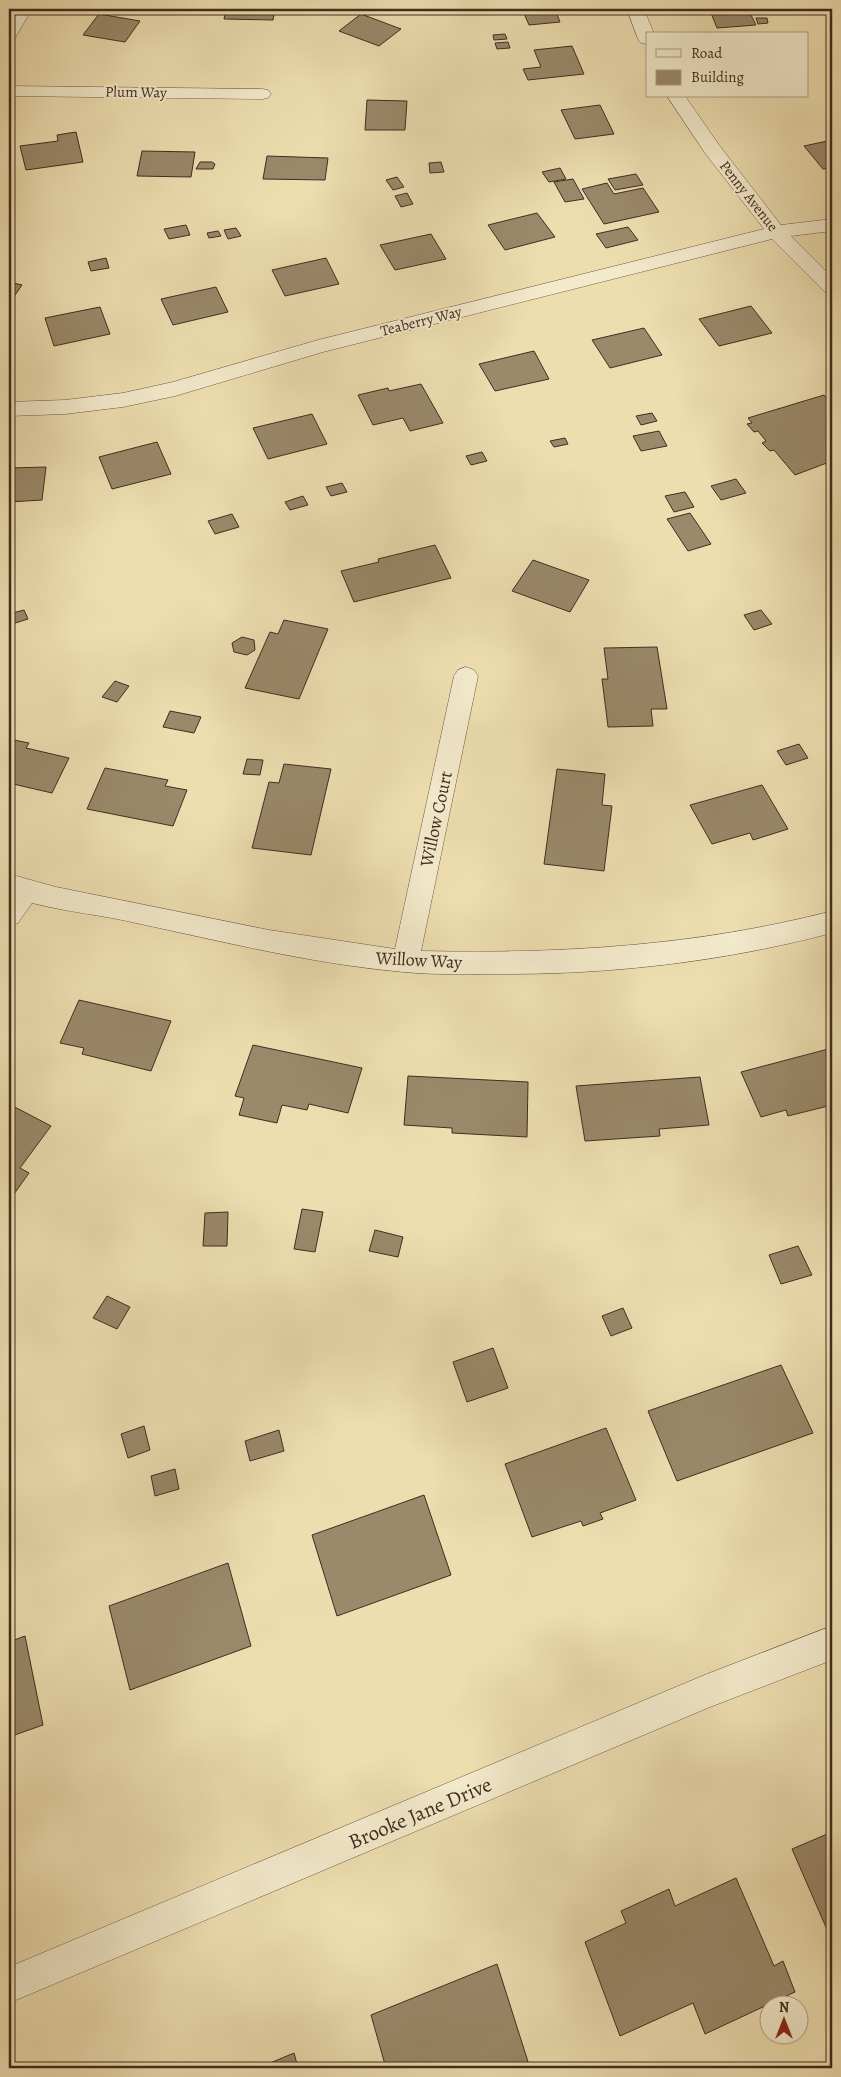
<svg xmlns="http://www.w3.org/2000/svg" width="841" height="2077" font-family="Alegreya,serif">
<style>
.building{fill:#9a896b;stroke:#412c20}
.lines{fill:none;stroke-linecap:round;stroke-linejoin:round}
.street-casing{stroke:#6c5844;stroke-width:1}
.street{fill:#f3eacc;fill-rule:evenodd}
.labels{text-anchor:middle;stroke-width:4;stroke-linejoin:round;paint-order:stroke}
.far-street-label{font-size:15px;fill:#412c20;stroke:#f3eacc}
.street-label{font-size:18px;fill:#412c20;stroke:#f3eacc}
.near-street-label{font-size:21px;fill:#412c20;stroke:#f3eacc}
</style>
<rect width="100%" height="100%" fill="#eddeb0"/>
<filter id="stains"><feTurbulence type="fractalNoise" baseFrequency=".004" numOctaves="4"/><feColorMatrix values="0 0 0 0 .2 0 0 0 0 .09 0 0 0 0 .02 0 0 0 .5 -.17"/></filter>
<radialGradient id="worn" r=".72"><stop offset=".6" stop-color="#630" stop-opacity="0"/><stop offset="1" stop-color="#630" stop-opacity=".3"/></radialGradient>
<g class="building">
<polygon points="226,9 275,9 273,20 224,19"/>
<polygon points="522,9 555,9 560,22 529,25"/>
<polygon points="715,9 748,9 756,25 717,28 711,13 716,13"/>
<polygon points="99,14 140,21 125,42 83,35"/>
<polygon points="361,14 401,29 379,46 339,31"/>
<polygon points="756,18 767,18 768,23 758,24"/>
<polygon points="505,34 507,39 494,40 493,35"/>
<polygon points="508,42 510,48 497,49 495,43"/>
<polygon points="572,46 584,74 528,80 523,69 541,67 534,50"/>
<polygon points="367,100 407,101 405,130 365,130"/>
<polygon points="600,105 614,134 575,139 561,110"/>
<polygon points="76,132 83,162 26,170 20,146 58,141 57,135"/>
<polygon points="832,140 832,168 823,169 804,146"/>
<polygon points="142,151 195,152 191,177 137,176"/>
<polygon points="267,156 328,158 325,180 263,179"/>
<polygon points="200,162 212,162 215,164 213,169 196,169"/>
<polygon points="441,162 444,172 430,173 429,163"/>
<polygon points="560,168 566,179 549,182 542,172"/>
<polygon points="636,174 643,185 615,190 608,179"/>
<polygon points="397,177 404,187 393,190 386,180"/>
<polygon points="573,179 584,199 565,202 554,182"/>
<polygon points="607,183 614,194 643,188 659,212 604,224 582,189"/>
<polygon points="407,193 413,204 401,207 395,196"/>
<polygon points="537,213 555,237 505,250 488,225"/>
<polygon points="186,225 190,235 169,239 164,229"/>
<polygon points="628,227 638,240 606,248 596,234"/>
<polygon points="236,228 241,236 228,239 224,230"/>
<polygon points="218,231 221,236 209,238 207,233"/>
<polygon points="431,234 446,259 395,270 380,245"/>
<polygon points="106,258 109,268 91,271 88,262"/>
<polygon points="326,258 339,284 285,296 272,270"/>
<polygon points="9,282 22,285 13,298 9,297"/>
<polygon points="216,287 228,312 173,325 161,299"/>
<polygon points="751,306 772,333 719,346 699,319"/>
<polygon points="100,307 110,334 54,346 45,318"/>
<polygon points="644,328 662,355 610,368 592,340"/>
<polygon points="534,351 549,379 495,391 479,364"/>
<polygon points="421,384 443,423 410,431 403,418 373,425 358,395 388,388 389,391"/>
<polygon points="824,395 832,404 832,461 795,475 774,450 770,451 762,443 766,441 758,431 754,432 747,424 752,423 748,418"/>
<polygon points="652,413 657,421 641,425 636,416"/>
<polygon points="312,414 327,444 268,459 253,428"/>
<polygon points="659,431 667,446 641,451 633,436"/>
<polygon points="565,438 568,444 554,447 550,441"/>
<polygon points="157,442 171,474 112,489 99,457"/>
<polygon points="482,452 487,461 471,465 466,456"/>
<polygon points="46,467 42,500 9,502 9,468"/>
<polygon points="736,479 746,493 721,500 711,486"/>
<polygon points="342,483 347,492 331,496 326,487"/>
<polygon points="685,492 694,507 674,512 665,496"/>
<polygon points="303,496 308,505 290,510 285,502"/>
<polygon points="690,513 711,544 688,551 667,519"/>
<polygon points="232,514 239,527 215,534 208,521"/>
<polygon points="435,545 451,578 354,602 341,571 379,562 378,559"/>
<polygon points="533,560 589,580 570,612 512,591"/>
<polygon points="24,610 28,619 12,624 9,614"/>
<polygon points="761,610 772,624 754,630 744,615"/>
<polygon points="284,620 328,629 299,699 245,688 270,632 278,634"/>
<polygon points="242,637 254,640 255,650 247,655 234,652 232,643"/>
<polygon points="657,647 667,709 651,709 653,726 608,727 602,679 608,679 604,648"/>
<polygon points="115,681 129,686 117,702 102,697"/>
<polygon points="170,711 201,717 194,733 163,727"/>
<polygon points="9,739 29,743 26,748 69,758 52,793 9,783"/>
<polygon points="799,744 808,758 786,765 777,751"/>
<polygon points="247,759 263,760 260,775 243,774"/>
<polygon points="284,764 331,769 311,855 252,848 269,782 279,783"/>
<polygon points="105,768 168,780 165,786 187,790 173,826 87,809"/>
<polygon points="557,769 605,774 602,805 612,806 604,871 544,864"/>
<polygon points="762,785 788,829 753,840 750,833 712,844 690,805"/>
<polygon points="79,1000 171,1021 151,1071 82,1054 84,1048 60,1043"/>
<polygon points="253,1045 362,1068 348,1113 309,1104 307,1110 282,1105 277,1123 239,1115 244,1098 235,1096"/>
<polygon points="832,1048 832,1105 788,1116 786,1110 761,1117 741,1072"/>
<polygon points="408,1076 528,1082 527,1137 452,1133 452,1128 404,1125"/>
<polygon points="700,1077 709,1125 659,1129 660,1136 585,1141 576,1086"/>
<polygon points="9,1104 51,1126 20,1168 29,1173 9,1201"/>
<polygon points="302,1209 323,1212 315,1252 294,1249"/>
<polygon points="228,1212 227,1246 203,1246 205,1213"/>
<polygon points="375,1230 403,1237 398,1257 369,1251"/>
<polygon points="798,1246 812,1275 781,1284 769,1255"/>
<polygon points="107,1296 130,1307 117,1329 93,1318"/>
<polygon points="623,1308 632,1328 611,1336 602,1316"/>
<polygon points="493,1348 508,1388 467,1402 453,1362"/>
<polygon points="781,1365 813,1433 677,1481 648,1411"/>
<polygon points="144,1426 150,1450 128,1458 121,1434"/>
<polygon points="606,1428 636,1500 600,1513 603,1519 583,1526 581,1521 532,1537 505,1464"/>
<polygon points="279,1430 284,1451 250,1461 245,1441"/>
<polygon points="175,1469 179,1489 155,1496 151,1476"/>
<polygon points="424,1495 451,1575 337,1616 312,1535"/>
<polygon points="228,1563 251,1646 130,1690 109,1606"/>
<polygon points="25,1636 43,1725 9,1737 9,1642"/>
<polygon points="832,1832 832,1941 792,1849"/>
<polygon points="736,1878 774,1966 783,1961 795,1992 705,2034 693,2003 620,2036 585,1942 626,1923 621,1911 669,1889 675,1906"/>
<polygon points="497,1964 530,2068 386,2068 371,2015"/>
<polygon points="294,2053 298,2068 258,2068"/>
<polygon points="253,2062 255,2068 238,2068"/>
</g>
<g class="lines">
<g class="street-casing">
<g id="street">
<polygon points="15,9 32,9 15,38 9,39 9,19"/>
<polygon points="627,9 644,9 654,34 647,34 647,44 641,43 638,39"/>
<polygon points="9,86 262,89 268,90 271,94 268,98 262,99 9,96"/>
<polygon points="667,96 685,96 719,145 781,225 832,219 832,231 791,236 832,277 832,294 825,292 772,239 323,352 175,396 123,407 65,414 9,416 9,402 65,400 123,393 173,382 318,340 764,229 705,153"/>
<path d="M466,667l8,3 4,6 -57,275c140,3 276,-5 411,-40v22c-110,29 -224,42 -338,41 -30,0 -60,1 -90,-2 -91,-8 -179,-30 -268,-49 -34,-8 -69,-11 -104,-20l-14,20 -9,3v-52l47,13 213,43 126,19 59,-273 4,-6z"/>
<polygon points="832,1626 832,1660 710,1707 9,2003 9,1967 707,1674"/>
</g>
</g>
<use href="#street" class="street"/>
</g>
<g class="labels">
<g class="far-street-label">
<text transform="translate(136 92) rotate(1)" y="5">Plum Way</text>
<text transform="translate(749 196) rotate(52)" y="5">Penny Avenue</text>
<text transform="translate(421 321) rotate(-14)" y="5">Teaberry Way</text>
</g>
<g class="street-label">
<text transform="translate(436 819) rotate(-78)" y="6">Willow Court</text>
<text transform="translate(419 960) rotate(3)" y="6">Willow Way</text>
</g>
<g class="near-street-label">
<text transform="translate(420 1813) rotate(-23)" y="7">Brooke Jane Drive</text>
</g>
</g>
<rect width="841" height="2077" fill="none" stroke="#eddeb0" stroke-width="30"/>
<rect x="10" y="10" width="821" height="2057" fill="none" stroke="#412c20" stroke-width="2.5"/>
<rect x="15" y="15" width="811" height="2047" fill="none" stroke="#412c20"/>
<rect x="646" y="32" width="162" height="65" fill="#f3eacc" stroke="#ac9e87"/>
<rect x="656" y="49" width="25" height="8" fill="#f3eacc" stroke="#ac9e87"/>
<text x="691" y="58" font-size="15" fill="#412c20">Road</text>
<rect x="656" y="70" width="25" height="15" fill="#9a896b" stroke="#ac9e87"/>
<text x="691" y="82" font-size="15" fill="#412c20">Building</text>
<g transform="translate(784 2020)"><circle r="24" fill="#f3eacc" stroke="#ac9e87"/>
<path d="M0-4L9 19L0 12L-9 19Z" fill="#8f2418"/>
<text y="-8" font-size="14" font-weight="bold" text-anchor="middle" fill="#412c20">N</text>
</g>
<rect width="100%" height="100%" filter="url(#stains)"/>
<rect width="100%" height="100%" fill="url(#worn)"/>
</svg>
